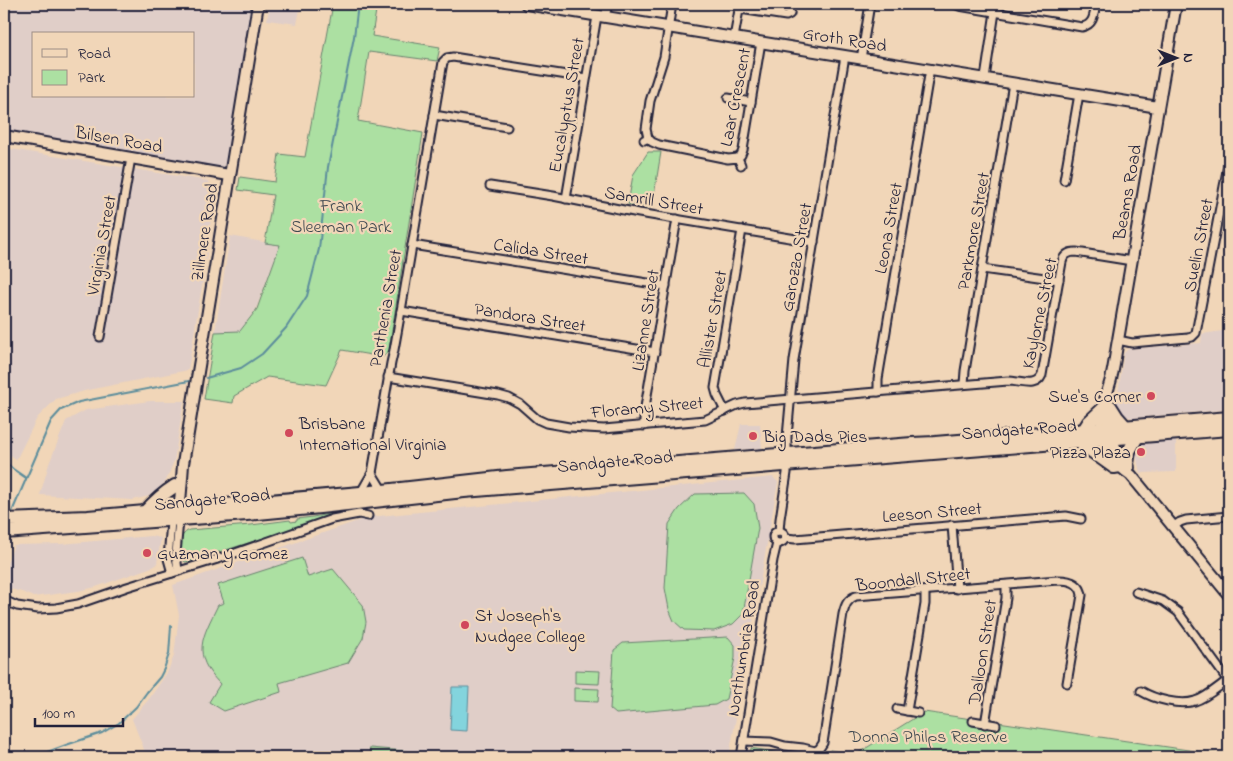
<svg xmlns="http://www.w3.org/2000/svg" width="1233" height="761" font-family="'Indie Flower',sans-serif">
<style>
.built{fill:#e0cec8;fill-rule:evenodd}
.green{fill:#ace0a2;stroke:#67816e}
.water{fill:#83d4dd;stroke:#5c8d9c}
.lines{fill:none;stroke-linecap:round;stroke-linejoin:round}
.stream{stroke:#5c8d9c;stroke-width:2}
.street-casing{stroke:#22223b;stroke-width:11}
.secondary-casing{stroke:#22223b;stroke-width:14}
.highway-casing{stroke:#22223b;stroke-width:16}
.street{stroke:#f1d6b8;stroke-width:7}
.secondary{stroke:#f1d6b8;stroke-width:10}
.highway{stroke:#f1d6b8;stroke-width:12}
.poi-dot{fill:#d1495b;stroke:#f1d6b8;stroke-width:2}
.labels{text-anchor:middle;stroke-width:4.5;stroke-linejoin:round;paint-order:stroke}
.street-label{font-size:18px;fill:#22223b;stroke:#f1d6b8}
.park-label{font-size:18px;fill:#3e4850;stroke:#f1d6b8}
.poi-label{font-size:18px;fill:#22223b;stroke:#f1d6b8;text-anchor:start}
</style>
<rect width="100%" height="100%" fill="#f1d6b8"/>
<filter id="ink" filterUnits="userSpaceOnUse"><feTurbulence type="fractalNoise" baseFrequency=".02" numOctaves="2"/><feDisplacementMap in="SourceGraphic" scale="10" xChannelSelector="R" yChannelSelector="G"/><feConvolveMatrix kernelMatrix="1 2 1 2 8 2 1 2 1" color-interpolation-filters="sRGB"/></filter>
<g filter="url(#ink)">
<g class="built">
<path d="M4,4h249l-29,166 -220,-38zM34,34h160v62h-160z"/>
<polygon points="270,4 301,4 297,24 267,20"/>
<polygon points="4,148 208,181 213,186 214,191 206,262 188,370 88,390 56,399 37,418 16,460 4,449"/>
<polygon points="230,236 280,245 256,309 240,332 215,332"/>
<polygon points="1229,330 1229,359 1222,410 1132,418 1123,415 1116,406 1124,353 1128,349 1201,343 1202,334"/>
<polygon points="150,401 184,401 174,461 166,481 159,489 149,496 133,500 40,495 49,464 66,421 86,410"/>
<polygon points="741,424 760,424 762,448 735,450"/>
<polygon points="1176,440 1176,472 1140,473 1135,450 1141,442"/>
<polygon points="773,477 778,482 729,757 147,757 132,719 149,699 167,673 174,656 179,615 173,585 369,517"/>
<polygon points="151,536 161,538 157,563 155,566 96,587 78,591 33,597 25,593 4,587 4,571 14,545 61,544"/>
</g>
<g class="green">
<polygon points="333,4 377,4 372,36 440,47 437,61 369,52 358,121 423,133 389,350 383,357 342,350 326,385 267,377 234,396 233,403 204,399 215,332 240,331 257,309 280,245 265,243 273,195 238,190 240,177 275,182 279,154 305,157"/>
<polygon points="648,152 661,152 652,208 628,204 633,175"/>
<polygon points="744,493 754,504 758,528 743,614 733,624 714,631 684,630 674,621 669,609 665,588 669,524 679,509 695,494"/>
<path d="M334,513v3l-143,45 -6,1 -6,-6c1,-11 -1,-20 10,-26l62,-5 39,-5 1,2 6,-1v-2l16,-2z"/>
<path d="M302,558l6,19 25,-8 30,36 3,17 -3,16 -15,25 -69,20 2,9 -57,19 -15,-9 11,-18c-29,-30 -18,-46 -2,-79l6,-2 -6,-18z"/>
<polygon points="728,637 735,645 735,658 726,699 715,705 616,714 610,709 614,650 623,643"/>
<polygon points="575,670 600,671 599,684 575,683"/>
<polygon points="574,688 599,689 598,702 574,701"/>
<polygon points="924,712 972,719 972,726 997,730 998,722 1229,756 1229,757 824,757 830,750 855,755"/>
<polygon points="370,748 462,756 369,757"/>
<polygon points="751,748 804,757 750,757"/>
</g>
<polygon class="water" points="452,687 469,687 467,731 450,730"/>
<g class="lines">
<g class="stream">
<polyline points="206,378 241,368 262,354 286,328 307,296 319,249 328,167 354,37 358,4"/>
<polyline points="4,461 13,469 26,478"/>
<polyline points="11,514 51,421 61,410 79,402 189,381"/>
<polyline points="34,757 66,745 102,733 119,723 136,707 147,692 160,677 164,669 169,654 171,626"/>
</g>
<g class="street-casing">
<g id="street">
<path d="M954,4l5,2 123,21c12,-2 12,-13 14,-23"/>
<polyline points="740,9 786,16 790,14 791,4"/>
<polyline points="605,17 608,4"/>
<polyline points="734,38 740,4"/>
<polyline points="861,59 870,4"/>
<polyline points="985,78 995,12"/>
<polyline points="728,98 751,102"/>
<polyline points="434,115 507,127"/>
<polyline points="648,138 652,142 659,145 728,159 738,158 741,165"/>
<polyline points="644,140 648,138 646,129 650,101 664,57 672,4"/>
<polyline points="738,158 741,155 743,150 761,42"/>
<polyline points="1064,180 1079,94"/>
<polyline points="490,186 553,196 639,213 814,242"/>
<polyline points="566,199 597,16"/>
<polyline points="412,245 666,286"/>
<polyline points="982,269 1059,280"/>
<polyline points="401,311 655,352"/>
<polyline points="100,337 131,158"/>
<polyline points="1118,340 1132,343 1188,338 1192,337 1196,333 1229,160"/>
<path d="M388,377l110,18 11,3 11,6 17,15 9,4 23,4 35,2 101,-9 32,-15 8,-2 263,-22c13,0 28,8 34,-6l20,-113c2,-7 6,-10 14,-10l56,9"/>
<polyline points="964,384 965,371 1013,83"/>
<polyline points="878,392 878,379 930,69"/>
<polyline points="725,411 717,395 715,388 742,230"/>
<polyline points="644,426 644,413 677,219"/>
<polyline points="372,473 383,491"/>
<polyline points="361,492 372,473 391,363 394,350 401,311 443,62 447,58 453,57 586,78"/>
<polyline points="171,521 168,559 172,573"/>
<polyline points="952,525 957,589"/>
<polyline points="1174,526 1180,522 1186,520 1229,516"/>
<circle cx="779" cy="537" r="6"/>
<polyline points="779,531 780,519 787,473 787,437 794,360 845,56"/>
<polyline points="786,538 795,539 1066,516 1081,519"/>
<polyline points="178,571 176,554 179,520"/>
<polyline points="1136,592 1163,601 1178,612 1229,682"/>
<polyline points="6,601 17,606 38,609 56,608 78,604 127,587 221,558 332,519 359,514 368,516"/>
<path d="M1141,691c13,8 39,15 54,10 11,-3 23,-14 33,-21"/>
<polyline points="897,709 918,713"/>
<polyline points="907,711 925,604 925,591"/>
<polyline points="973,721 996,725"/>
<polyline points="985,724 1006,598 1006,585"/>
<path d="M744,741l27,1 14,4 18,2 12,3 4,-2 4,-6 20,-129c2,-8 4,-15 13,-18l202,-16c11,0 22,2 24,15l-15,88"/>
<polyline points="741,757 773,560 777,543"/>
</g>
</g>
<g class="secondary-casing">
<g id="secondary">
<polyline points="526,4 1158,107"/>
<path d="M1176,4l-58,336c-3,15 -4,32 -9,46 -12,37 -13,65 22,89l98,120"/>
<polyline points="4,136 229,175"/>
<path d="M1110,407c-2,13 -2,28 5,40 3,7 9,13 14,20"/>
<path d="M179,516c1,-17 3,-34 4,-52l75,-460"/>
</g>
</g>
<g class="highway-casing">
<g id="highway">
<polyline points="1110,406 1117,417 1125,426"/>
<polyline points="1084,430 1089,422 1104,408"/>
<polyline points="1079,442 1114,467 1120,466"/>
<polyline points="1127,464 1129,451 1137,437"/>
<path d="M145,512c9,-10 19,-19 30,-26"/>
<polyline points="4,520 88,517 383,491 507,477 912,444 935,443 1229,418"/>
<polyline points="4,532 247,514 320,507 464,491 1229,429"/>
</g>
</g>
<use href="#street" class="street"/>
<use href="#secondary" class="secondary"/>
<use href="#highway" class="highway"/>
</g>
</g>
<g class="poi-dot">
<circle cx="1151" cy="396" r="5"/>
<circle cx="289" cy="433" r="5"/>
<circle cx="753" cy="436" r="5"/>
<circle cx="1141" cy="452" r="5"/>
<circle cx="147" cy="553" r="5"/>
<circle cx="465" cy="625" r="5"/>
</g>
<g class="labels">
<g class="street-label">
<text transform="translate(845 39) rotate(9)" y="6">Groth Road</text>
<text transform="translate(735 97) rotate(-79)" y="6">Laar Crescent</text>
<text transform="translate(566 105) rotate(-80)" y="6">Eucalyptus Street</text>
<text transform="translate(119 139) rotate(10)" y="6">Bilsen Road</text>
<text transform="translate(1127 192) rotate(-80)" y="6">Beams Road</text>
<text transform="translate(654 200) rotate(10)" y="6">Samrill Street</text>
<text transform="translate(888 228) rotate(-80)" y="6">Leona Street</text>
<text transform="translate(973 231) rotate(-80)" y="6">Parkmore Street</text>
<text transform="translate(204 232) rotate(-81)" y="6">Zillmere Road</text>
<text transform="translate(101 245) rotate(-80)" y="6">Virginia Street</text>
<text transform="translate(1198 245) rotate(-79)" y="6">Suelin Street</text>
<text transform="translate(541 251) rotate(9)" y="6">Calida Street</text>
<text transform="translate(796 257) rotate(-80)" y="6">Garozzo Street</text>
<text transform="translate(385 308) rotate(-80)" y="6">Parthenia Street</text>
<text transform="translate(1039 313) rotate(-78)" y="6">Kaylorne Street</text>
<text transform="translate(530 317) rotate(9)" y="6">Pandora Street</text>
<text transform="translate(712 319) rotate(-80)" y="6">Allister Street</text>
<text transform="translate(645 320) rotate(-81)" y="6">Lizanne Street</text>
<text transform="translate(647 407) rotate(-5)" y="6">Floramy Street</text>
<text transform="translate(1019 429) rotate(-4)" y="6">Sandgate Road</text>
<text transform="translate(615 461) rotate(-5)" y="6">Sandgate Road</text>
<text transform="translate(212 499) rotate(-5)" y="6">Sandgate Road</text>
<text transform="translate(932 512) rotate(-5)" y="6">Leeson Street</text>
<text transform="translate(913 579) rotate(-6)" y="6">Boondall Street</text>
<text transform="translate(743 648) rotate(-81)" y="6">Northumbria Road</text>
<text transform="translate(982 652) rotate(-81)" y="6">Dalloon Street</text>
</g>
<g class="park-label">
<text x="341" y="211">Frank<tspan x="341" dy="21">Sleeman Park</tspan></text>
<text x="928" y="742">Donna Philps Reserve</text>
</g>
<g class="poi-label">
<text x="1141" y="402" text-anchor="end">Sue's Corner</text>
<text x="299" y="429">Brisbane<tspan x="299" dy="21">International Virginia</tspan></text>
<text x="763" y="442">Big Dads Pies</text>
<text x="1131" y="458" text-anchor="end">Pizza Plaza</text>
<text x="157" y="559">Guzman y Gomez</text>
<text x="475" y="621">St Joseph's<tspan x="475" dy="21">Nudgee College</tspan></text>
</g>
</g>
<rect width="1233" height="761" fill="none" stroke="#f1d6b8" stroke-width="20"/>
<rect x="10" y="10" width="1213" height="741" fill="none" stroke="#22223b" stroke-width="2" filter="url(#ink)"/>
<rect x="32" y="32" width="162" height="65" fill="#f1d6b8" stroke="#9e8e86"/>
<rect x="42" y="49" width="25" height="8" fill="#f1d6b8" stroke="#9e8e86"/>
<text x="78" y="58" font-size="15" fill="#22223b">Road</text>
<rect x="42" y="70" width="25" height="15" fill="#ace0a2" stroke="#9e8e86"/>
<text x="78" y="82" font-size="15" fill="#22223b">Park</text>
<g transform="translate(1176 58) rotate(90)" stroke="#f1d6b8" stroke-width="4" paint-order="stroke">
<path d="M0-4L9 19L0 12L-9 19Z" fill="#22223b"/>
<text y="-8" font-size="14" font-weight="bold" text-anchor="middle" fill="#22223b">N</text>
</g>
<path d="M35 718v8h88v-8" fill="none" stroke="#22223b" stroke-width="2.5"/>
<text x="42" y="718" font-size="15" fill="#22223b" stroke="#f1d6b8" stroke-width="4" paint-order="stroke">100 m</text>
</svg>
